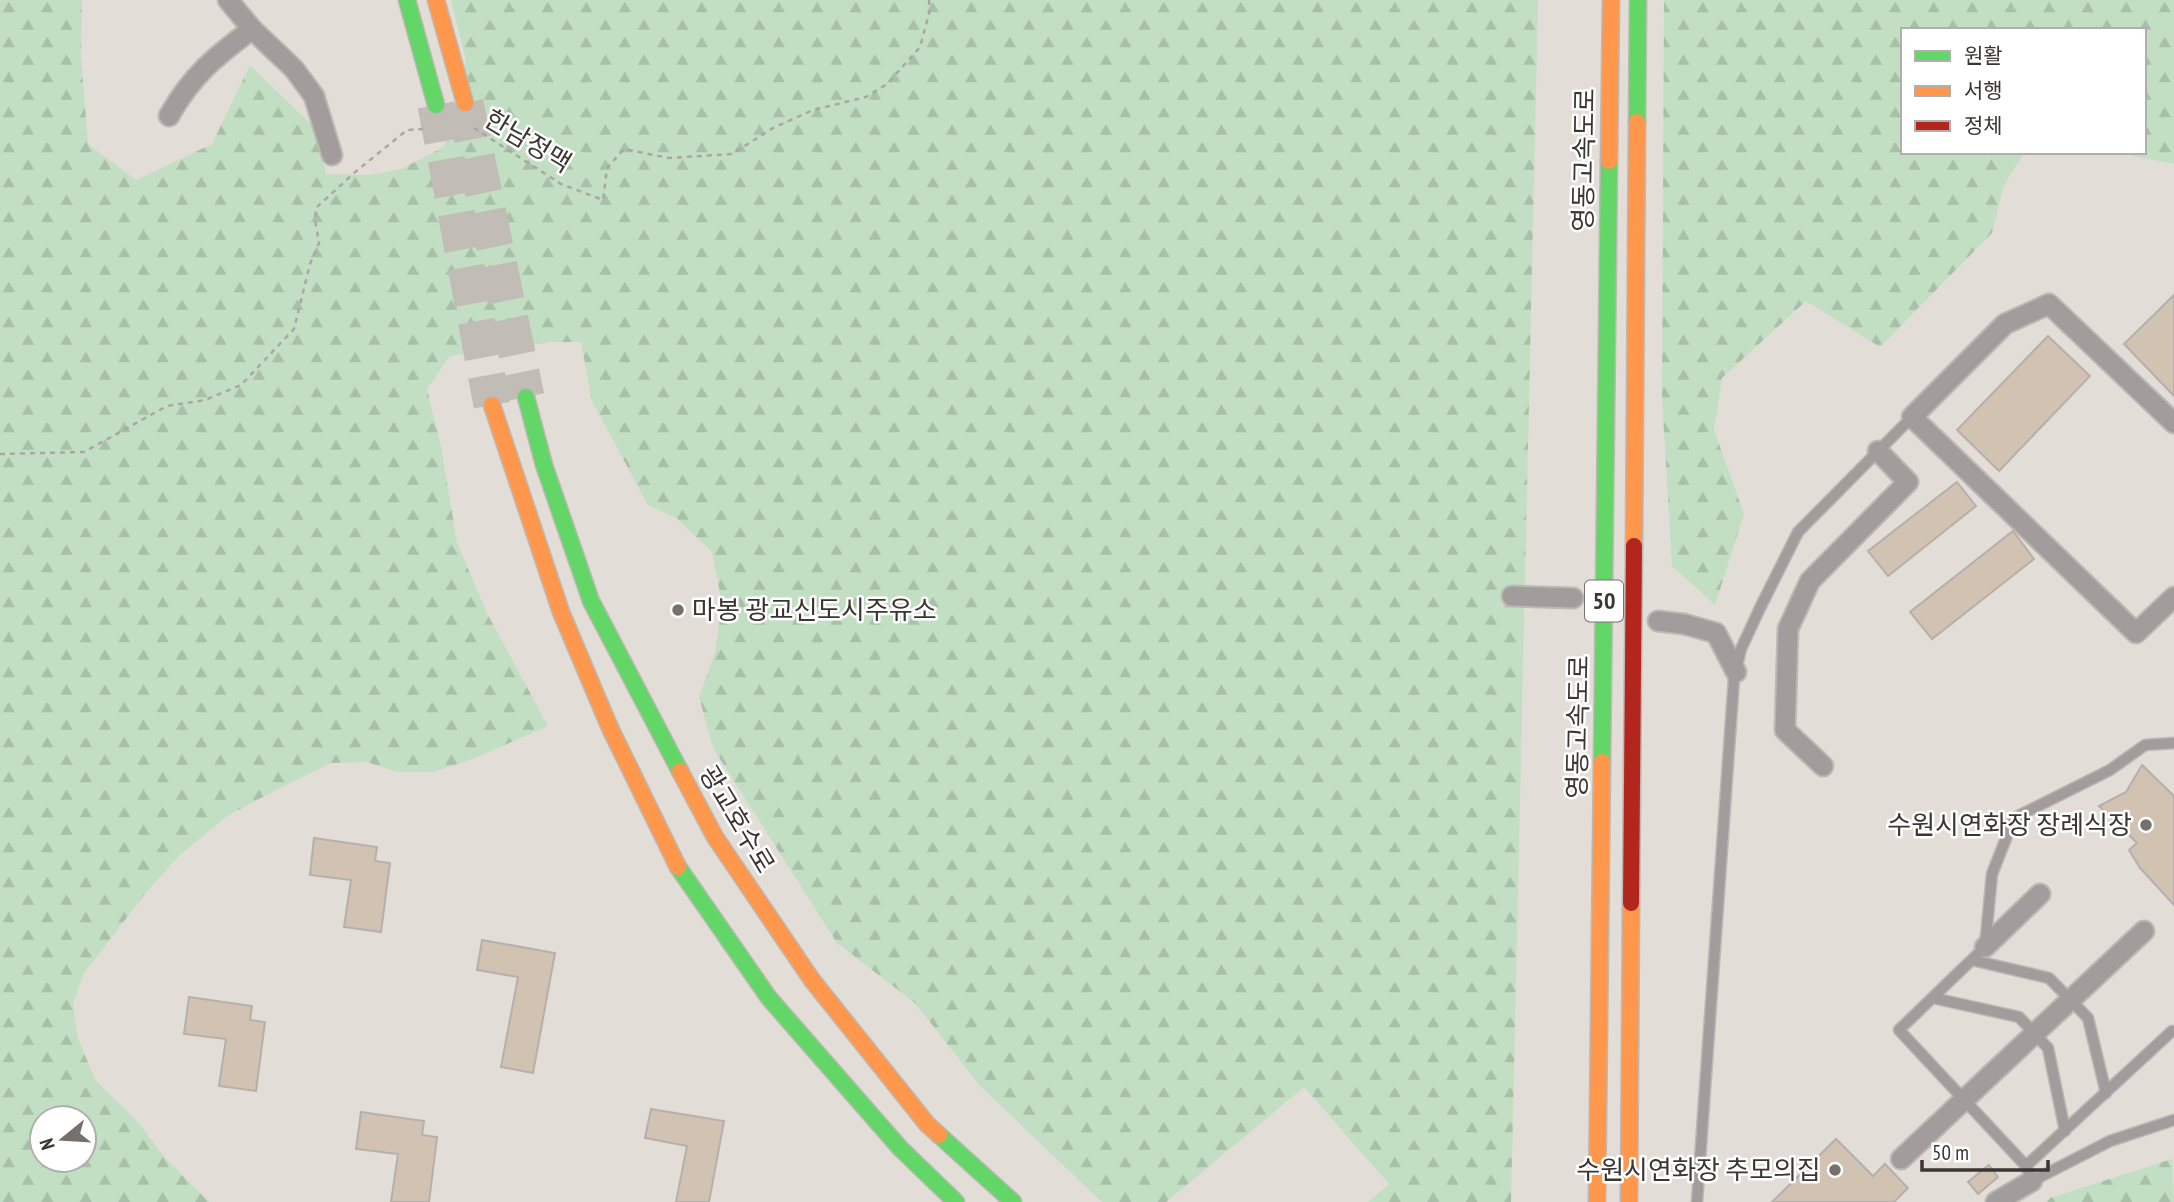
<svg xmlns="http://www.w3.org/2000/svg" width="2174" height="1202" font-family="'PT Sans Narrow','Noto Sans KR',sans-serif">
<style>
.forest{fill:url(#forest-firs);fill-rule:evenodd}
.building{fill:#d1c2b2;stroke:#b5b0ab;stroke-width:2}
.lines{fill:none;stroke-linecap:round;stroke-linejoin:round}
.highway-tunnel{stroke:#c1bcb6;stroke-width:37;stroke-dasharray:37 18;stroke-linecap:butt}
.lane-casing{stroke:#bdb8b3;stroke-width:13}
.street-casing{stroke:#bdb8b3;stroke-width:23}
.fast-casing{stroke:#bdb8b3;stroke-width:19}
.slow-casing{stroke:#bdb8b3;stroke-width:19}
.jam-casing{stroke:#bdb8b3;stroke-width:19}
.path{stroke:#aba6a4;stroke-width:2.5;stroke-dasharray:5 5;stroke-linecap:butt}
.lane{stroke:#a29d9c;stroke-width:10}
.street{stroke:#a29d9c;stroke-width:19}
.fast{stroke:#63d668;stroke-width:16}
.slow{stroke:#ff974d;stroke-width:16}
.jam{stroke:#b3261e;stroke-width:16}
.poi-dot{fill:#76706c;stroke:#fff;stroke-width:2.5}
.labels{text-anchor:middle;stroke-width:5;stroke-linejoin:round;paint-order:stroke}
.shield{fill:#fff;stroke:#767270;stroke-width:2}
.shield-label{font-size:24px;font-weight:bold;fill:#3b3632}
.street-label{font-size:26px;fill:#3b3632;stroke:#fff}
.poi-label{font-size:26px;fill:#3b3632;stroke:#fff;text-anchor:end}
</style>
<defs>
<pattern id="forest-firs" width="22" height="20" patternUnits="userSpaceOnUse" patternTransform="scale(1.75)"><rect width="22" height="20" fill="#c2dfc3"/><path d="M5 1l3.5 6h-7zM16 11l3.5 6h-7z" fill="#a8c0a8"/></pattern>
</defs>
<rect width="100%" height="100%" fill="#e3ddd7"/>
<g class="forest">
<path d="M2,0h80l-1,57 7,87 48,36 76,-36 38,-79 66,64 10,45 44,1 31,-6 43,-22 22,-86 -15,-61h1087l-27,1202h-143l21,-18 -85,-97 -138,115h-64l-122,-116 -65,-83 -78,-60 -124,-195 -14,-51 16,-44 7,-50 -10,-51 -36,-34 -28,-13 -56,-104 -11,-59h-28l-103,14 -23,33 14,57 16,97 31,72 60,111 -73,32 -41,14h-37l-30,-10 -36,1 -49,24 -55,29 -48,40 -31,34 -64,83 -11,31 5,35 18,42 42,41 26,35 45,45h-209v-1200zM42,1118h42v42h-42z"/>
<polygon points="1664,0 2174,0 2174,164 2114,152 2144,152 2144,30 1903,30 1903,152 2025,152 2004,185 1992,233 1880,347 1806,301 1722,378 1714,430 1744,514 1715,605 1672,566 1662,398"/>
<polygon points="2172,1159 2174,1202 2047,1202 2050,1198"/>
</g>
<g class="building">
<polygon points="2174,295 2174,396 2124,344"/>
<polygon points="2048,336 2090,376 1999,471 1957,430"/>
<polygon points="1957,482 1976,506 1888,576 1868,551"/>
<polygon points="2013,531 2034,559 1932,639 1910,612"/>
<polygon points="2142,765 2174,796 2174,905 2140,868 2129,850 2137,843 2099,806 2126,792"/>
<polygon points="314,838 377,847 375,861 390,863 381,932 344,927 351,880 310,875"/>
<polygon points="482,940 555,953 533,1073 501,1067 518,977 477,970"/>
<polygon points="189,997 252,1006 250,1020 265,1022 256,1091 219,1086 226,1039 184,1034"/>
<polygon points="651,1109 724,1121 709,1202 676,1202 687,1146 645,1138"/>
<polygon points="361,1112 424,1121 422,1135 437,1137 429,1202 391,1202 398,1154 356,1149"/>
<polygon points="1836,1139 1873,1176 1885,1164 1908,1188 1894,1202 1772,1202"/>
<polygon points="1989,1165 1998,1177 1978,1194 1968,1182"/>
</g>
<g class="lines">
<g class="highway-tunnel">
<polyline points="465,103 526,397"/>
<polyline points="436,105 492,405"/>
</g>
<g class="lane-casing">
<g id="lane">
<polyline points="2174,743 2145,745 2110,770 2014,818 1992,874 1985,947 1899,1030 2026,1166 2032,1181 2110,1141 2174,1120"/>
<polyline points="1972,960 2049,978 2088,1018 2106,1093"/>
<polyline points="1933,998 2019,1017 2048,1048 2065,1131"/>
<polyline points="2026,1166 2172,1031"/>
<polyline points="1697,1202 1734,678 1741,649 1760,608 1798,532 1912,417"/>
</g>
</g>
<g class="street-casing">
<g id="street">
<polyline points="228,0 252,29 294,69 314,96 332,155"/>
<path d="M169,116c23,-41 47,-60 83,-87"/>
<polyline points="2174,423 2049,304 2005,324 1912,417 2136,633 2174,597"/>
<polyline points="1512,596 1573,598"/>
<polyline points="1658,621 1684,624 1716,633 1736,672"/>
<polyline points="1823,766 1785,730 1788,629 1810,581 1908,482 1878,451"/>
<polyline points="1985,947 2040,894"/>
<polyline points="1901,1159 2144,931"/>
<polyline points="1996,1202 2032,1181"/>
</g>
</g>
<g class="fast-casing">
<g id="fast">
<polyline points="407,0 436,105"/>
<polyline points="1637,122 1638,0"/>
<polyline points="526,397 544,465 591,601 680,771"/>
<polyline points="1602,762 1609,161"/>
<polyline points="678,867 769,998 900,1148 956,1202"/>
<polyline points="939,1135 1013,1202"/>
</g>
</g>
<g class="slow-casing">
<g id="slow">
<polyline points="436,0 465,103"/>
<polyline points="1609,161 1611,0"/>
<polyline points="492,405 561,612 610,728 678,867"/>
<polyline points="1634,546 1637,122"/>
<polyline points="680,771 715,837 812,980 927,1124 939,1135"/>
<polyline points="1597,1202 1602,762"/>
<polyline points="1629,1202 1631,903"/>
</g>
</g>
<g class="jam-casing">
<polyline id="jam" points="1631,903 1634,546"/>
</g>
<g class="path">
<polyline points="474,128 561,184 603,200 607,168 624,149 669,158 732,154 773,128 813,110 866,97 887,84 920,47 930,10 929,0"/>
<polyline points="0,454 84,452 167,406 205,400 241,385 294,329 310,264 319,243 315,219 316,208 354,173 407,130 423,129"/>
</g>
<use href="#lane" class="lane"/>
<use href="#street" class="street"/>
<use href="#fast" class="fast"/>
<use href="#slow" class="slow"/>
<use href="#jam" class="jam"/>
</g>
<g class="poi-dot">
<circle cx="678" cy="610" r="7"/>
<circle cx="2146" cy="825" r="7"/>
<circle cx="1835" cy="1170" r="7"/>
</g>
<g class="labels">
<rect class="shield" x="1585" y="580.5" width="38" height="41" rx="5"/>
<g class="shield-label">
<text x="1604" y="609">50</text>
</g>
<g class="street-label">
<text transform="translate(528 141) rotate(31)" y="9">한남정맥</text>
<text transform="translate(1584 160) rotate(-89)" y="9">영동고속도로</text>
<text transform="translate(1578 727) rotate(-89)" y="9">영동고속도로</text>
<text transform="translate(737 819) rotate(59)" y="9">광교호수로</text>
</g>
<g class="poi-label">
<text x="692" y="619" text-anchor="start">마봉 광교신도시주유소</text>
<text x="2132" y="834">수원시연화장 장례식장</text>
<text x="1821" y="1179">수원시연화장 추모의집</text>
</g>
</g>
<rect x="1901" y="28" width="245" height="126" fill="#ffffff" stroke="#b1afad" stroke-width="2"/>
<rect x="1915" y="51" width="35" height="10" fill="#63d668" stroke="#b1afad" stroke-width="2"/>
<text x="1964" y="63" font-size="21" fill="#3b3632">원활</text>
<rect x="1915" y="86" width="35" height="10" fill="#ff974d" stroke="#b1afad" stroke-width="2"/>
<text x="1964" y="98" font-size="21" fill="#3b3632">서행</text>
<rect x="1915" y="121" width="35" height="10" fill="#b3261e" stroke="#b1afad" stroke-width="2"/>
<text x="1964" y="133" font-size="21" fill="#3b3632">정체</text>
<g transform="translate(63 1139) rotate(252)"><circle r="33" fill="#ffffff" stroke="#b1afad" stroke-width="2"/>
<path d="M0-5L12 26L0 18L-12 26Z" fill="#76706c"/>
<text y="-10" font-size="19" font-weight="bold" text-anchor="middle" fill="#3b3632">N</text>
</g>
<path d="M1922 1160v10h126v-10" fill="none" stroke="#3b3632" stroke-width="3.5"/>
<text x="1932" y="1160" font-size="21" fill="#3b3632" stroke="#ffffff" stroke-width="5" paint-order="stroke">50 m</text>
</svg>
